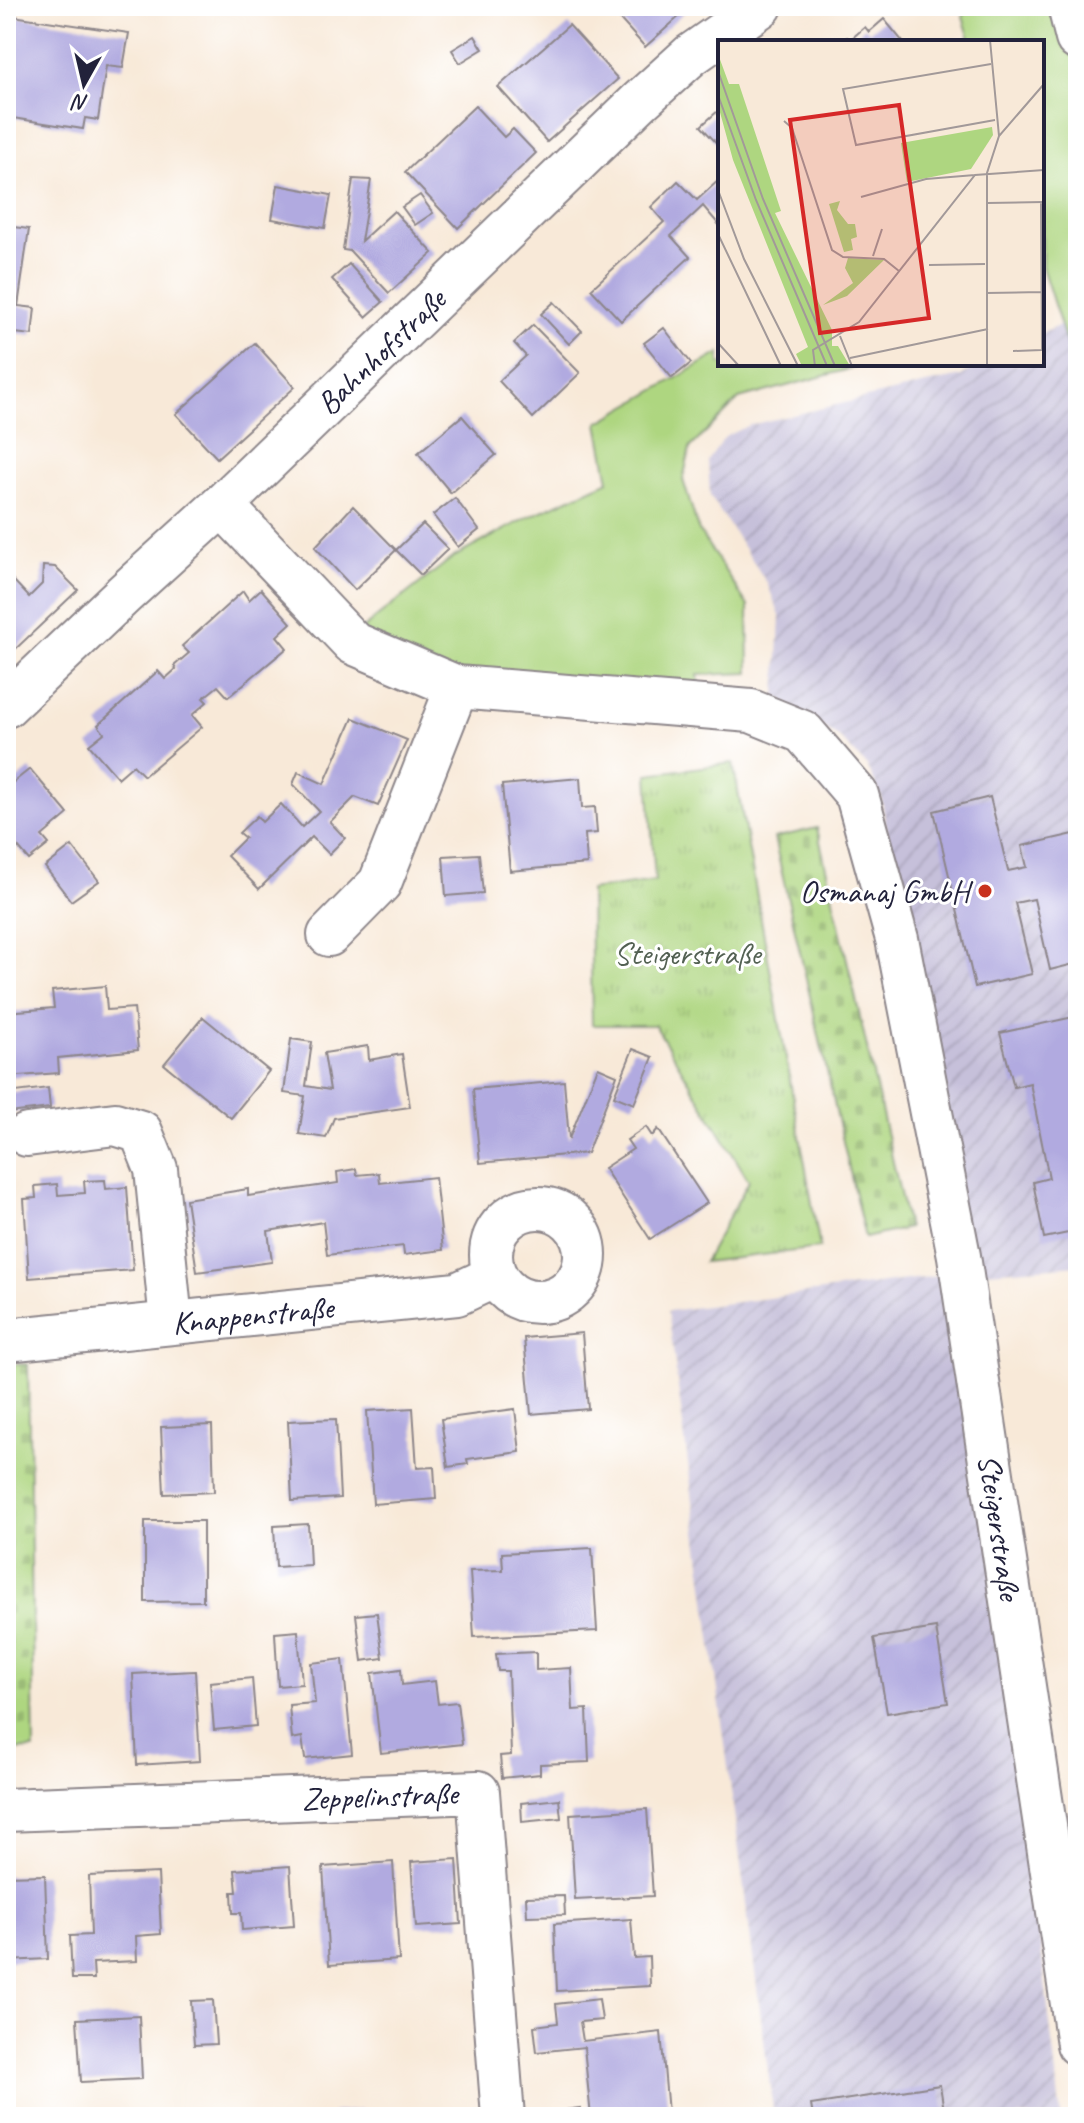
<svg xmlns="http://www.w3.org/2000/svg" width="1084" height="2123" font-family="Caveat,sans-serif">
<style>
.industrial{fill:url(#industrial-furrows)}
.green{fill:#aed680;stroke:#687c5e;stroke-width:2}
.cemetery{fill:url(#cemetery-stones);stroke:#687c5e;stroke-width:2}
.park{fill:url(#park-tufts);stroke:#687c5e;stroke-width:2}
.building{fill:#b1aae0}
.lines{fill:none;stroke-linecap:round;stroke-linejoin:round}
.minor-casing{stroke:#8d868a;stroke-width:46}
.highway-casing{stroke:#8d868a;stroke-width:48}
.minor{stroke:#fff;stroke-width:42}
.highway{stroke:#fff;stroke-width:44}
.poi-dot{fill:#c8321e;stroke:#fff;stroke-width:3}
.labels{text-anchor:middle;stroke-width:6;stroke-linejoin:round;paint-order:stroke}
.street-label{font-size:32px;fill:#22223b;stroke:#fff}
.poi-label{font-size:32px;fill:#22223b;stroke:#fff;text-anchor:end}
.park-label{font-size:32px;fill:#536153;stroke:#fff}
.inset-road{fill:none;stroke:#a29999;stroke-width:2}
.view{fill:#d62828;fill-opacity:0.15;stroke:#d62828;stroke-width:4}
.inset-edge{fill:none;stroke:#22223b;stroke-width:4}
</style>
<defs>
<pattern id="industrial-furrows" width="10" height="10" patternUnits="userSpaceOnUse" patternTransform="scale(2)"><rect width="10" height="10" fill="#c6c0da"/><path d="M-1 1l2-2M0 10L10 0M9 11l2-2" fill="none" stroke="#aaa5bc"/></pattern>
<pattern id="cemetery-stones" width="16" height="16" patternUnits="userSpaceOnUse" patternTransform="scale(2)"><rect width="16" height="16" fill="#aed680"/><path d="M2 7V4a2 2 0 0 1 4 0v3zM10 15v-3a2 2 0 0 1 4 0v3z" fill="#95b770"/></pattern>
<pattern id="park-tufts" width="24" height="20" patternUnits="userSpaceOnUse" patternTransform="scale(2)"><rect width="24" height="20" fill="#aed680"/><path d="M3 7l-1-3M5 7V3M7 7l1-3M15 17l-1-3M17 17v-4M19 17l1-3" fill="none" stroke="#95b770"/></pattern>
</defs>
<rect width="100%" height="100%" fill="#fff"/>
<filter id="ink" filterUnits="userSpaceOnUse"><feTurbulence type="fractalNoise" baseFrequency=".0125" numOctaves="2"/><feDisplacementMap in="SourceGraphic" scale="16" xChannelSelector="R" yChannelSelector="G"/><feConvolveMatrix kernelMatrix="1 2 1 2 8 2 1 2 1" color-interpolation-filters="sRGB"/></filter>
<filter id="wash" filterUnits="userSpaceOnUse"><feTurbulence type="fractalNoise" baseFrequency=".006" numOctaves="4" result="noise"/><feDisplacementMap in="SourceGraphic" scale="32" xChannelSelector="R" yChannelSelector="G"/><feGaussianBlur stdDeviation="1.8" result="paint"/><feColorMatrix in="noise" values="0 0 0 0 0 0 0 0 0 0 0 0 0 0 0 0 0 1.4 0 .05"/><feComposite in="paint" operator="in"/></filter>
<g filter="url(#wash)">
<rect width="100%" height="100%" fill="#f8e9d8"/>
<polygon class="industrial" points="1061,325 1078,379 1078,1265 961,1274 1061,2117 774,2117 668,1311 961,1273 881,796 867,766 840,738 776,696 780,616 767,583 710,496 708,461 725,437 750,425 961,376 981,364 1042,364 1042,333"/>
<g class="green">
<polygon points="969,6 1078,6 1078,379 1042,267 1042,42 971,42 963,17"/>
<polygon points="720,353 720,364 868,364 739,399 690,448 683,480 699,531 748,606 749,673 698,675 701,701 459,675 358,632 452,558 528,517 609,481 598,423"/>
</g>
<g class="cemetery">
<polygon points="817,828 908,1228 865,1238 774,838"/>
<polygon points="28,1364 34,1749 6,1750 6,1365"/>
</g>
<polygon class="park" points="733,763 820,1248 704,1262 749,1181 655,1025 592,1025 590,890 655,881 648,774"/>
<g id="blocks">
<g class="building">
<polygon points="608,6 691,6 645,47"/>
<polygon points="6,15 129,33 123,68 106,66 98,120 85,118 83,129 6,117"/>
<polygon points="884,19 903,42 841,42 847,37 850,40 865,27 869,32"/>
<polygon points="569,25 618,79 547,142 498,87"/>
<polygon points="475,36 483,49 460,63 452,50"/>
<polygon points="475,106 504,137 513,129 536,153 458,228 405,172"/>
<polygon points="720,109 720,147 701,126"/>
<polygon points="353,179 371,180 361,241 394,211 433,253 389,293 350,251 343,250"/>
<polygon points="720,179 720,226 703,206 671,236 690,257 621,321 591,289 664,222 651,207 678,181 697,200"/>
<polygon points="278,185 331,195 325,228 272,219"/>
<polygon points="420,195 433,213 415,225 402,207"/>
<polygon points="6,226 29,229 18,306 35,308 32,335 6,332"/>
<polygon points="349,264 383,302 366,317 332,279"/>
<polygon points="554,302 582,331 569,344 541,314"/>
<polygon points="533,325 580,373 533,418 499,381 526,356 514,343"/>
<polygon points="664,328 691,363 672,378 644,343"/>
<polygon points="255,343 295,387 217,458 176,414"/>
<polygon points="462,416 496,455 451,493 418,453"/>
<polygon points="455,498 479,530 458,547 433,515"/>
<polygon points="353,506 396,550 423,524 448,549 421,575 396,550 355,590 315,547"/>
<polygon points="43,566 55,567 78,590 6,658 6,587 13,580 29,597 42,584"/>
<polygon points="261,589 291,623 277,636 287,648 228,697 218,686 203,698 207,702 192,715 202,727 144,776 133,765 118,778 89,745 104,733 98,725 158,671 165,679 176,669 174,666 189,653 182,646 243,591 249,600"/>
<polygon points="353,718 407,740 378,806 355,797 330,822 345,838 329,854 312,837 259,889 227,856 245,838 239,833 257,816 262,822 281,804 302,827 319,811 293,784 298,772 324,784"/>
<polygon points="30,769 68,814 42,836 49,844 29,860 6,833 6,788"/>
<polygon points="580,778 582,808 595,807 597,833 585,834 587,864 510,871 502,785"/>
<polygon points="990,797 1008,871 1027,867 1022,846 1078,833 1078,963 1050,970 1034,899 1015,903 1032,974 975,987 934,811"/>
<polygon points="72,846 99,881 71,901 45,867"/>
<polygon points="479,854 483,893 446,896 443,856"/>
<polygon points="105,986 107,1010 134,1008 138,1050 58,1058 59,1073 6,1077 6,1012 54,1008 52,991"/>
<polygon points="1078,1016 1078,1231 1044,1238 1033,1182 1049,1178 1030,1083 1014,1087 1000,1033"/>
<polygon points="203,1017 269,1071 231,1118 164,1064"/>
<polygon points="291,1039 312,1042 306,1086 330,1090 324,1053 368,1046 369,1060 402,1054 410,1107 334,1118 326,1138 299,1134 305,1096 284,1093"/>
<polygon points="633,1049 653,1057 634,1104 614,1096"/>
<polygon points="598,1067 617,1075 587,1153 480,1163 473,1089 564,1081 569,1139"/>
<polygon points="48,1088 50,1108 9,1113 7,1093"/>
<polygon points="646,1127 652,1136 658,1129 707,1203 650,1239 604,1168 633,1149 627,1140"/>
<polygon points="356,1169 357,1175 379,1173 380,1183 435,1177 443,1250 404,1255 403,1246 327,1255 323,1222 268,1231 272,1262 197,1272 186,1199 248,1189 248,1196 318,1186 338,1183 337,1172"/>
<polygon points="105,1180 106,1189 127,1187 133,1270 29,1278 24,1199 36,1198 35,1186 57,1184 58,1195 85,1193 84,1181"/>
<polygon points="582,1333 588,1409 531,1414 524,1338"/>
<polygon points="413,1408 417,1468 434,1467 436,1499 373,1504 367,1411"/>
<polygon points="515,1409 520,1452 467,1459 468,1464 448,1467 441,1419"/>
<polygon points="336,1419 340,1498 292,1501 288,1421"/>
<polygon points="212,1425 214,1492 164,1494 161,1427"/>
<polygon points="145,1521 203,1521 203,1601 145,1602"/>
<polygon points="308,1524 310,1565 276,1567 274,1526"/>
<polygon points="592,1548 597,1631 474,1637 470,1571 503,1570 502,1553"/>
<polygon points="377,1613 383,1658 362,1661 356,1615"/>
<polygon points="936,1628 948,1703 887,1713 874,1638"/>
<polygon points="298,1631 302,1684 278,1686 275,1633"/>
<polygon points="536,1652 536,1670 571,1668 573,1710 587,1709 589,1762 540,1764 540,1774 502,1778 500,1756 511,1755 508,1671 498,1671 496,1654"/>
<polygon points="343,1659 352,1754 305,1759 302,1737 292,1739 289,1705 315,1703 311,1663"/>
<polygon points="401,1669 402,1685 435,1681 438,1704 457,1702 462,1744 381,1753 372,1673"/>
<polygon points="195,1671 200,1761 137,1765 133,1674"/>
<polygon points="252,1678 256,1726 214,1730 210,1682"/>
<polygon points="559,1799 561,1818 522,1822 521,1803"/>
<polygon points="647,1809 653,1896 575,1900 570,1814"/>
<polygon points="457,1859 461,1924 416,1927 411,1862"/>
<polygon points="393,1862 399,1960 329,1965 323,1867"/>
<polygon points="290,1866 294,1926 242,1930 241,1913 233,1913 232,1892 237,1892 235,1870"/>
<polygon points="158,1873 161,1934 136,1936 137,1961 93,1963 94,1979 72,1979 70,1936 91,1935 89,1876"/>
<polygon points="45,1875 48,1959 6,1961 6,1876"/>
<polygon points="564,1896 565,1915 527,1916 526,1897"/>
<polygon points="631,1919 634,1958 649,1957 650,1986 557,1991 554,1924"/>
<polygon points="599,1999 602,2020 580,2022 583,2041 661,2032 668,2113 591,2117 584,2047 537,2052 534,2026 558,2023 556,2004"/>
<polygon points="213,2000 216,2044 194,2045 191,2001"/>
<polygon points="139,2016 142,2079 81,2082 77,2019"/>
<polygon points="940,2085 945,2117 813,2117 811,2105"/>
<polygon points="580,2108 581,2117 538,2117 537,2114"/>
<polygon points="362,2110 362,2117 333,2117 332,2112"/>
</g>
</g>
</g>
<g filter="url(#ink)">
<use href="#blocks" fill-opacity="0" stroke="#8d868a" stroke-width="2"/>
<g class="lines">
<g class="minor-casing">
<g id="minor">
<path id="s1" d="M222,505l131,138 104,44 294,24 52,21 54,63 40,144 62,317 119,788"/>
<path id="s2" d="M6,706l117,-111 99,-90 417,-403 52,-47 70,-49"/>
<polyline points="329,935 380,883 457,687"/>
<polyline points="27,1135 115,1124 141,1132 156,1169 171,1322"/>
<circle cx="538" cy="1255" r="47"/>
<path id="s3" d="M6,1340l451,-46 38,-18"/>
<path id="s4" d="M6,1810l472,-18 25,325"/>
</g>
</g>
<g class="highway-casing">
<polyline id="highway" points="1070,6 1078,38"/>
</g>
<use href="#minor" class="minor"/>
<use href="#highway" class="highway"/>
</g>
</g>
<circle class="poi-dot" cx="985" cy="891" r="8"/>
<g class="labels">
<g class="street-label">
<text dy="11" stroke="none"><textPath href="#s2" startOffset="516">Bahnhofstraße</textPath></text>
<text dy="11" stroke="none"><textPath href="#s3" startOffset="248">Knappenstraße</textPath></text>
<text dy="11" stroke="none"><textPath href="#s1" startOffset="1484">Steigerstraße</textPath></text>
<text dy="11" stroke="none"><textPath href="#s4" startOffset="374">Zeppelinstraße</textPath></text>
</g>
<g class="poi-label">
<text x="969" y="902">Osmanaj GmbH</text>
</g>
<g class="park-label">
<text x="687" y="964">Steigerstraße</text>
</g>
</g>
<g transform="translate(718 40)">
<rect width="326" height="326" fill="#f8e9d8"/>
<path d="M0,14l11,30h10l42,127 -6,2 57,117v16h6l12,20h-48l-6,-12 12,-7 -75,-187 -15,-55zM130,218l36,2 -37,36 -24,9 30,-22 -8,-15z" fill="#aed680"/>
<path d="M274,87l1,8 -22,34 -64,13 -6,-39z" fill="#aed680"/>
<path d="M122,161l-3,9 11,14h7l2,13 -6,2 2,11 -9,2 -15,-48z" fill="#aed680"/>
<path class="inset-road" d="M272,0l9,96M273,24l-148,25 13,56 139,-25M0,31l45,128 72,167M0,55l38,105 71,166M66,81l8,7 40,122 11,7 41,2 15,12M0,150l26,69 54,107M143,157l65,-18 49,-4M323,162l1,148M269,163l57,-1M0,194l63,132M155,216l9,-27M211,225l56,-1M268,253l56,-1M122,296l12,30M0,303l21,23M295,311l29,-1M132,318l138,-29M97,326l-2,-16 46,-28 116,-147 69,-5M269,326v-193l12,-37 45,-52"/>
<path class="view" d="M181,65l30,213 -109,15 -30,-213z"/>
<rect width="326" height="326" class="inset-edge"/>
</g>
<rect width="1084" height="2123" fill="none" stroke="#fff" stroke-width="32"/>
<g transform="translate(84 84) rotate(188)" stroke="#ffffff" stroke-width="6" paint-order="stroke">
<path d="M0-6L14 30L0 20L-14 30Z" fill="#22223b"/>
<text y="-12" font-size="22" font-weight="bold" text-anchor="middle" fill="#22223b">N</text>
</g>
</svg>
